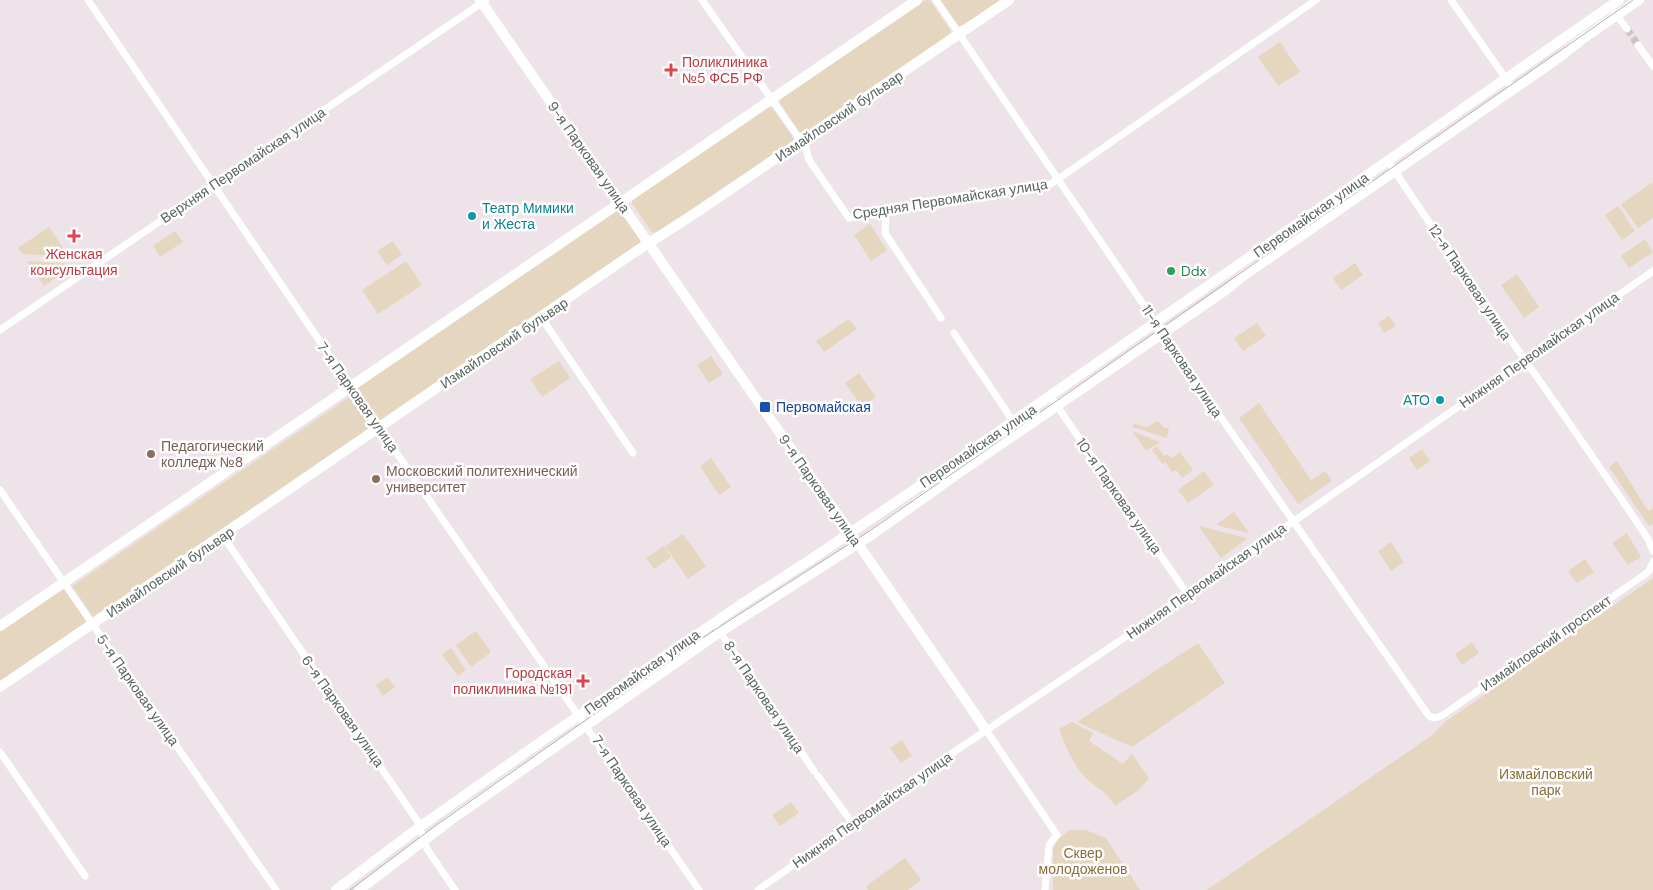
<svg xmlns="http://www.w3.org/2000/svg" width="1653" height="890" font-family="'DM Sans',sans-serif">
<style>
.green{fill:#e5d7bf}
.lines{fill:none;stroke-linecap:round;stroke-linejoin:round}
.street-tunnel{stroke:#c9c3c6;stroke-width:7;stroke-dasharray:7 3.5;stroke-linecap:butt}
.street{stroke:#fff;stroke-width:7}
.secondary{stroke:#fff;stroke-width:10}
.tram{stroke:#aeafae;stroke-width:1}
.health-dot{fill:#e0444e;stroke:#fff;stroke-width:2}
.culture-dot{fill:#0f9aa8;stroke:#fff;stroke-width:2}
.leisure-dot{fill:#2e9e5b;stroke:#fff;stroke-width:2}
.transit-dot{fill:#1a4fb4;stroke:#fff;stroke-width:2}
.education-dot{fill:#8d6e63;stroke:#fff;stroke-width:2}
.labels{text-anchor:middle;stroke-width:5;stroke-linejoin:round;paint-order:stroke}
.health-label{font-size:14px;fill:#be3a42;stroke:#fff;text-anchor:start}
.street-label{font-size:14px;fill:#5b635d;stroke:#fff}
.culture-label{font-size:14px;fill:#0d838f;stroke:#fff;text-anchor:start}
.leisure-label{font-size:14px;fill:#27864d;stroke:#fff;text-anchor:start}
.transit-label{font-size:14px;fill:#164399;stroke:#fff;text-anchor:start}
.education-label{font-size:14px;fill:#785e54;stroke:#fff;text-anchor:start}
.park-label{font-size:14px;fill:#876d37;stroke:#fff}
</style>
<rect width="100%" height="100%" fill="#eee3e9"/>
<g class="green">
<polygon points="928,0 931,2 950,30 950,34 948,37 804,134 800,133 780,103 780,100 783,96 924,1"/>
<polygon points="940,0 1002,0 965,25 958,25"/>
<polygon points="1280,42 1300,72 1278,86 1258,57"/>
<polygon points="768,106 772,108 792,136 793,139 791,143 658,232 654,233 651,231 632,203 632,200"/>
<polygon points="1653,182 1653,218 1638,228 1621,204"/>
<polygon points="1618,206 1635,231 1622,240 1605,215"/>
<polygon points="618,208 640,239 640,244 381,420 379,419 358,389 358,386"/>
<polygon points="870,224 887,250 871,261 854,235"/>
<polygon points="49,227 69,257 23,254 18,248"/>
<polygon points="175,231 183,242 160,257 153,246"/>
<polygon points="1645,239 1653,252 1629,268 1621,256"/>
<polygon points="393,241 402,255 387,265 377,251"/>
<polygon points="27,261 73,264 74,265 44,286"/>
<polygon points="406,261 422,285 378,314 362,290"/>
<polygon points="1355,263 1363,275 1341,290 1333,278"/>
<polygon points="1517,274 1539,307 1524,318 1501,285"/>
<polygon points="1389,316 1396,326 1384,333 1378,323"/>
<polygon points="849,319 857,329 824,352 816,341"/>
<polygon points="1257,323 1266,336 1243,351 1234,338"/>
<polygon points="711,356 723,374 709,383 697,365"/>
<polygon points="559,361 570,378 542,397 530,379"/>
<polygon points="859,373 876,397 862,407 845,383"/>
<polygon points="351,396 373,428 95,620 72,586"/>
<polygon points="1259,403 1311,480 1325,471 1332,481 1298,504 1239,418"/>
<polygon points="1158,421 1164,428 1169,428 1167,438 1132,427 1134,424 1147,427"/>
<polygon points="1133,432 1135,432 1160,442 1146,451"/>
<polygon points="1157,446 1164,456 1167,454 1171,458 1180,452 1193,470 1182,478 1176,470 1172,472 1165,462 1162,464 1152,450"/>
<polygon points="1422,449 1430,461 1417,470 1409,458"/>
<polygon points="711,458 731,487 719,495 700,466"/>
<polygon points="1617,461 1648,511 1653,508 1653,524 1649,526 1609,467"/>
<polygon points="1204,471 1214,485 1188,503 1178,490"/>
<polygon points="1234,512 1249,533 1219,526 1217,524"/>
<polygon points="1200,526 1246,538 1247,539 1221,558 1200,528"/>
<polygon points="1627,533 1641,557 1628,565 1612,543"/>
<polygon points="683,534 706,566 688,579 665,546"/>
<polygon points="1391,542 1404,562 1391,571 1378,551"/>
<polygon points="664,546 671,557 654,569 646,558"/>
<polygon points="1585,559 1594,572 1577,583 1568,571"/>
<polygon points="1653,578 1653,890 1207,890 1431,736 1445,722"/>
<polygon points="62,589 66,590 86,620 86,624 0,683 0,631"/>
<polygon points="476,631 491,652 471,667 456,645"/>
<polygon points="1472,642 1479,653 1462,665 1455,654"/>
<polygon points="1198,643 1225,683 1132,747 1077,722"/>
<polygon points="451,648 466,670 458,676 442,655"/>
<polygon points="388,677 395,687 383,696 376,685"/>
<path d="M1072,722l21,11 -4,8 34,23 9,-10 17,24 -9,11 -25,17c-9,-17 -22,-19 -33,-32 -11,-14 -17,-29 -23,-45z"/>
<polygon points="902,740 912,756 901,763 890,748"/>
<polygon points="791,802 799,813 780,826 772,815"/>
<polygon points="1070,830 1086,830 1106,838 1140,890 1053,890 1053,848 1058,839"/>
<polygon points="905,858 921,880 908,890 868,890 866,886"/>
</g>
<g class="lines">
<polyline class="street-tunnel" points="1627,29 1638,45"/>
<g class="street">
<polyline points="88,0 346,380 699,890"/>
<polyline points="702,0 806,148 809,160 849,218 1051,184 1316,0"/>
<path d="M936,0l252,370 241,346c6,3 9,1 14,-1l201,-140 5,-4 4,-9"/>
<polyline points="1451,0 1513,89"/>
<polyline points="1610,6 1627,29"/>
<polyline points="1638,45 1653,66"/>
<path d="M1388,161c84,128 176,250 260,378l5,12"/>
<polyline points="886,212 885,233 941,318"/>
<polyline points="541,317 633,453"/>
<polyline points="0,330 486,0"/>
<path d="M954,333c19,30 40,58 59,89"/>
<polyline points="1050,396 1188,595"/>
<polyline points="0,490 276,890"/>
<polyline points="223,536 418,822 427,849 455,890"/>
<polyline points="718,629 814,771"/>
<polyline points="986,730 1057,835 1049,845 1045,890"/>
<polyline points="0,752 85,876"/>
<polyline points="818,776 853,824"/>
<polyline points="758,890 933,766 1188,595 1653,271"/>
</g>
<g class="secondary">
<polyline points="480,0 759,403 863,551 986,730"/>
<polyline points="0,626 917,0"/>
<polyline points="0,687 635,252 694,214 1009,0"/>
<polyline points="336,890 421,826 542,741 740,605 813,558 936,475 1619,0"/>
<polyline points="359,890 452,819 720,632 873,534 956,475 1226,290 1243,276 1557,59 1581,40 1639,0"/>
</g>
<polyline class="tram" points="350,890 435,826 710,633 871,530 1633,0"/>
</g>
<g class="health-dot">
<path d="M668.5 62.5h5v5h5v5h-5v5h-5v-5h-5v-5h5z"/>
<path d="M71.5 228.5h5v5h5v5h-5v5h-5v-5h-5v-5h5z"/>
<path d="M580.5 673.5h5v5h5v5h-5v5h-5v-5h-5v-5h5z"/>
</g>
<g class="culture-dot">
<circle cx="472" cy="216" r="5"/>
<circle cx="1440" cy="400" r="5"/>
</g>
<circle class="leisure-dot" cx="1171" cy="271" r="5"/>
<rect class="transit-dot" x="759" y="401" width="12" height="12" rx="2.5"/>
<g class="education-dot">
<circle cx="151" cy="454" r="5"/>
<circle cx="376" cy="479" r="5"/>
</g>
<g class="labels">
<g class="health-label">
<text x="682" y="67">Поликлиника<tspan x="682" dy="16">№5 ФСБ РФ</tspan></text>
<text x="74" y="259" text-anchor="middle">Женская<tspan x="74" dy="16">консультация</tspan></text>
<text x="572" y="678" text-anchor="end">Городская<tspan x="572" dy="16">поликлиника №191</tspan></text>
</g>
<g class="street-label">
<text transform="translate(839 116) rotate(-34)" y="5">Измайловский бульвар</text>
<text transform="translate(589 157) rotate(55)" y="5">9-я Парковая улица</text>
<text transform="translate(243 165) rotate(-34)" y="5">Верхняя Первомайская улица</text>
<text transform="translate(950 199) rotate(-9)" y="5">Средняя Первомайская улица</text>
<text transform="translate(1311 215) rotate(-35)" y="5">Первомайская улица</text>
<text transform="translate(1470 282) rotate(56)" y="5">12-я Парковая улица</text>
<text transform="translate(504 343) rotate(-34)" y="5">Измайловский бульвар</text>
<text transform="translate(1539 350) rotate(-35)" y="5">Нижняя Первомайская улица</text>
<text transform="translate(1182 361) rotate(56)" y="5">11-я Парковая улица</text>
<text transform="translate(358 397) rotate(55)" y="5">7-я Парковая улица</text>
<text transform="translate(978 446) rotate(-34)" y="5">Первомайская улица</text>
<text transform="translate(820 490) rotate(55)" y="5">9-я Парковая улица</text>
<text transform="translate(1119 496) rotate(55)" y="5">10-я Парковая улица</text>
<text transform="translate(170 572) rotate(-34)" y="5">Измайловский бульвар</text>
<text transform="translate(1206 581) rotate(-35)" y="5">Нижняя Первомайская улица</text>
<text transform="translate(1546 643) rotate(-35)" y="5">Измайловский проспект</text>
<text transform="translate(642 672) rotate(-35)" y="5">Первомайская улица</text>
<text transform="translate(138 690) rotate(55)" y="5">5-я Парковая улица</text>
<text transform="translate(764 697) rotate(56)" y="5">8-я Парковая улица</text>
<text transform="translate(343 711) rotate(55)" y="5">6-я Парковая улица</text>
<text transform="translate(632 791) rotate(56)" y="5">7-я Парковая улица</text>
<text transform="translate(872 810) rotate(-35)" y="5">Нижняя Первомайская улица</text>
</g>
<g class="culture-label">
<text x="482" y="213">Театр Мимики<tspan x="482" dy="16">и Жеста</tspan></text>
<text x="1430" y="405" text-anchor="end">АТО</text>
</g>
<g class="leisure-label">
<text x="1181" y="276">Ddx</text>
</g>
<g class="transit-label">
<text x="776" y="412">Первомайская</text>
</g>
<g class="education-label">
<text x="161" y="451">Педагогический<tspan x="161" dy="16">колледж №8</tspan></text>
<text x="386" y="476">Московский политехнический<tspan x="386" dy="16">университет</tspan></text>
</g>
<g class="park-label">
<text x="1546" y="779">Измайловский<tspan x="1546" dy="16">парк</tspan></text>
<text x="1083" y="858">Сквер<tspan x="1083" dy="16">молодоженов</tspan></text>
</g>
</g>
</svg>
